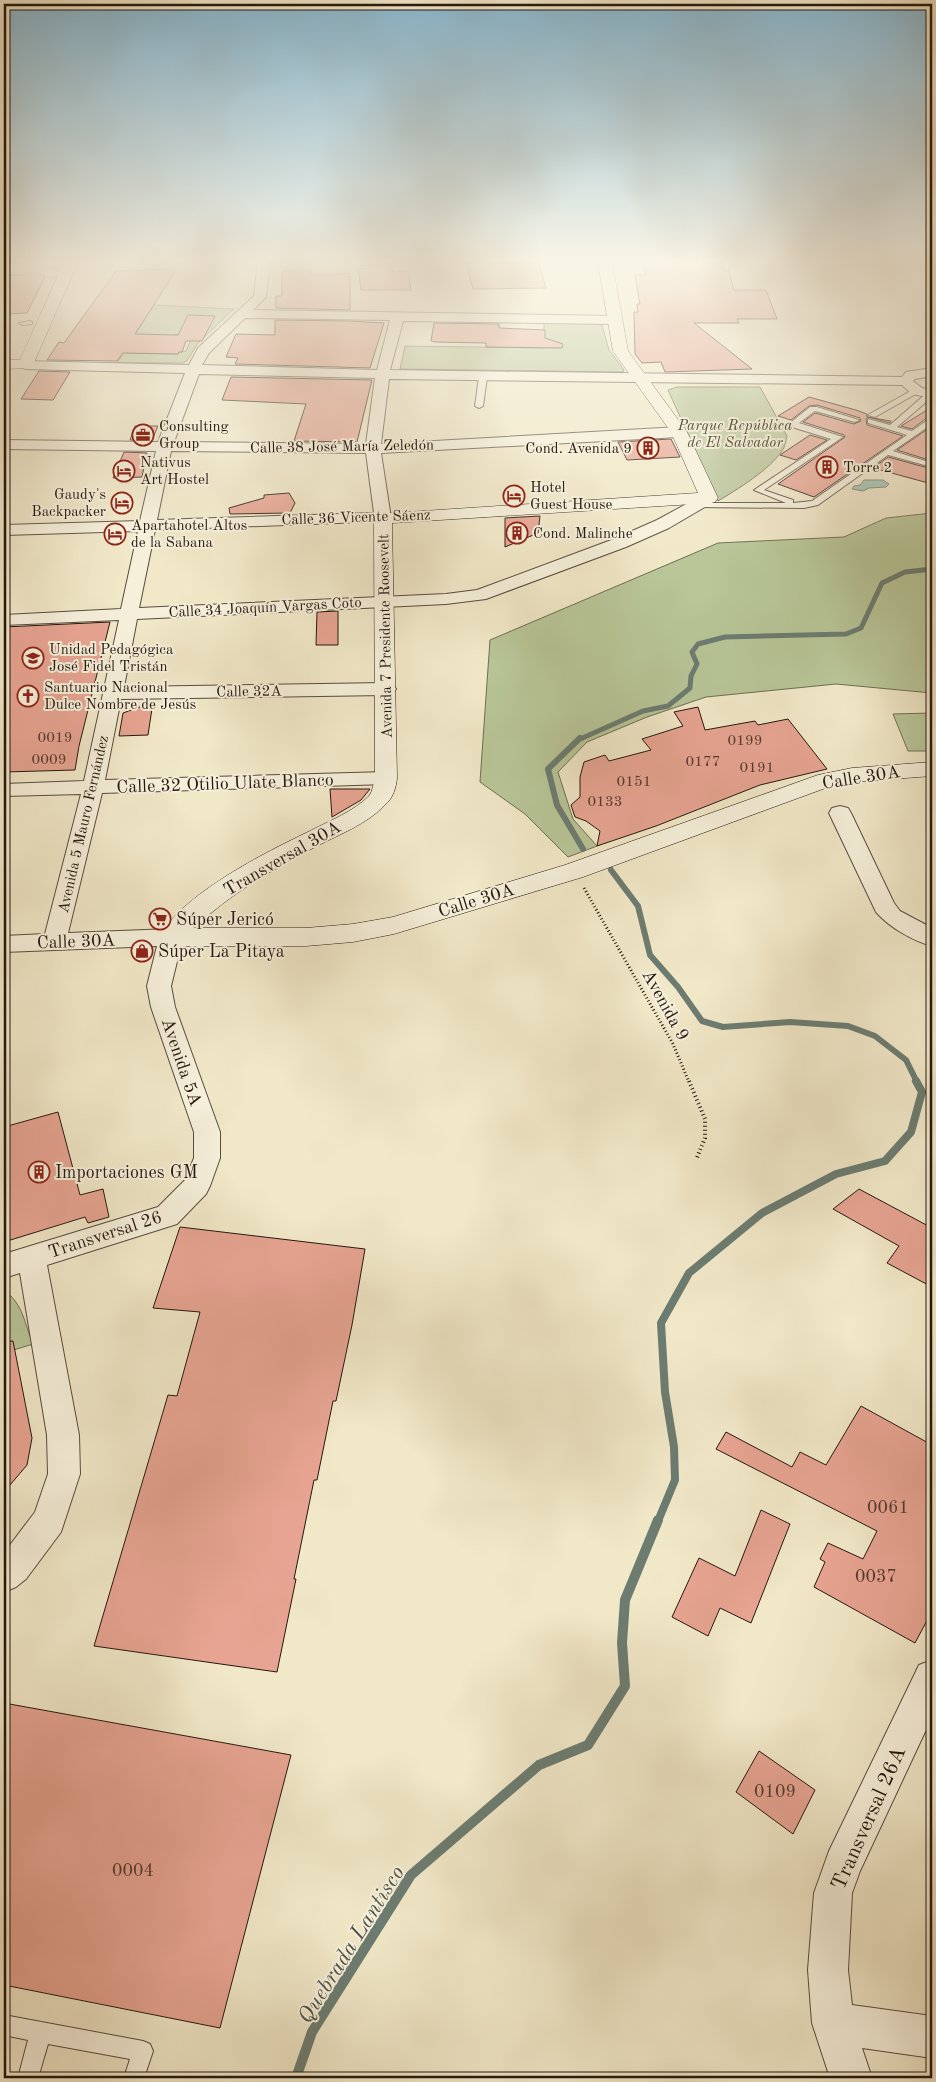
<svg xmlns="http://www.w3.org/2000/svg" width="936" height="2082" font-family="'Old Standard TT',serif">
<style>
.green{fill:#b8c698;stroke:#6e6e54;fill-rule:evenodd}
.water{fill:#9bc0b1;stroke:#6c7c71}
.lines{fill:none;stroke-linecap:round;stroke-linejoin:round}
.stream-far3{stroke:#6c7c71;stroke-width:5}
.stream-far2{stroke:#6c7c71;stroke-width:6}
.stream-far1{stroke:#6c7c71;stroke-width:8}
.stream{stroke:#6c7c71;stroke-width:10}
.building{fill:#e7a492;stroke:#251711}
.lane-casing{stroke:#584b3f;stroke-width:2}
.street-casing{stroke:#584b3f;stroke-width:2}
.secondary-casing{stroke:#251711;stroke-width:1}
.highway-casing{stroke:#251711;stroke-width:1}
.path-far1{stroke:#251711;stroke-width:3;stroke-dasharray:1 2.5;stroke-linecap:butt}
.path{stroke:#251711;stroke-width:4;stroke-dasharray:1 3;stroke-linecap:butt}
.lane{fill:#f6f0db;fill-rule:evenodd}
.street{fill:#f6f0db;fill-rule:evenodd}
.secondary{fill:#f6f0db;fill-rule:evenodd}
.highway{fill:#f1e8c8;fill-rule:evenodd}
.labels{text-anchor:middle;stroke-width:4;stroke-linejoin:round;paint-order:stroke}
.far-park-label{font-size:15px;font-style:italic;fill:#585440;stroke:#f6f0db}
.far-poi-label{font-size:15px;fill:#251711;stroke:#f6f0db;text-anchor:start}
.far-street-label{font-size:15px;fill:#251711;stroke:#f6f0db}
.number-label{font-size:15px;fill:#563a31}
.street-label{font-size:18px;fill:#251711;stroke:#f6f0db}
.poi-label{font-size:18px;fill:#251711;stroke:#f6f0db;text-anchor:start}
.near-number-label{font-size:18px;fill:#563a31}
.near-street-label{font-size:21px;fill:#251711;stroke:#f6f0db}
.near-water-label{font-size:22px;font-style:italic;fill:#4e5249;stroke:#f6f0db}
</style>
<rect width="100%" height="100%" fill="#f1e8c8"/>
<filter id="stains"><feTurbulence type="fractalNoise" baseFrequency=".004" numOctaves="4"/><feColorMatrix values="0 0 0 0 .2 0 0 0 0 .09 0 0 0 0 .02 0 0 0 .5 -.17"/></filter>
<radialGradient id="worn" r=".72"><stop offset=".6" stop-color="#630" stop-opacity="0"/><stop offset="1" stop-color="#630" stop-opacity=".3"/></radialGradient>
<g class="green">
<path d="M154,305l80,4 -36,34 -11,18 -4,2h-66zM174,335h19l-7,16 -7,1 -1,2 -51,-1 5,-8 38,-3z"/>
<polygon points="544,321 602,325 609,350 624,370 623,372 400,369 405,346 544,348"/>
<path d="M677,387h83l27,49c-1,4 -2,11 -5,15 -13,19 -44,38 -64,50l-50,-111z"/>
<polygon points="932,513 932,693 836,684 706,697 647,717 587,742 558,772 573,819 597,846 568,857 525,814 480,782 490,640 718,543 844,537 886,518"/>
<polygon points="932,713 932,751 908,751 893,714"/>
<path d="M4,1290c20,15 20,33 29,54l-29,9z"/>
</g>
<polygon class="water" points="864,480 883,480 889,484 886,487 869,488 863,491 852,489 854,486 860,485"/>
<g class="lines">
<polyline class="stream-far3" points="578,740 643,711 668,706 690,688 691,676 697,664 692,652 698,644 725,637 846,634 861,628 882,583 905,572 932,569"/>
<g class="stream-far2">
<polyline points="580,738 548,769 557,805 583,849"/>
<polyline points="611,870 638,906 650,955 678,987 702,1021 723,1027 790,1022 848,1026 875,1036 906,1060 917,1082"/>
</g>
<polyline class="stream-far1" points="658,1521 675,1480 674,1447 665,1392 661,1323 689,1273 762,1213 836,1174 885,1161 911,1132 922,1092 916,1081"/>
<polyline class="stream" points="296,2078 312,2032 411,1875 539,1765 588,1745 625,1686 622,1643 625,1600 658,1520"/>
</g>
<g class="building">
<polygon points="522,262 539,265 546,288 473,289 466,263"/>
<polygon points="644,262 722,262 724,271 729,271 734,290 766,290 777,319 737,319 739,323 694,323 752,369 665,372 661,362 642,363 635,354 634,312 638,312 637,304 640,304 635,275 646,275"/>
<polygon points="391,264 393,272 408,271 411,290 361,290 358,266"/>
<polygon points="177,269 135,334 178,335 188,315 215,316 202,341 186,341 182,352 179,352 178,354 123,353 117,361 47,360 59,342 64,343 116,271"/>
<polygon points="311,270 312,275 350,273 350,310 276,308 276,296 282,296 282,271"/>
<polygon points="4,275 38,275 45,277 27,313 4,314"/>
<polygon points="275,320 349,321 384,323 370,368 235,364 238,358 226,357 236,334 275,335"/>
<polygon points="434,323 499,324 499,328 545,330 545,338 563,344 562,348 486,347 486,343 436,342 431,341"/>
<polygon points="39,371 70,372 53,400 21,399"/>
<polygon points="231,377 372,380 357,442 294,441 306,404 222,400"/>
<polygon points="809,397 856,410 867,414 867,417 891,421 890,423 868,417 866,419 867,425 903,436 814,497 778,484 845,437 844,435 803,422 815,413 854,424 861,421 860,418 817,405 809,406 791,420 778,416"/>
<polygon points="932,407 932,417 928,417 912,429 901,426"/>
<polygon points="135,426 158,426 152,440 130,440"/>
<polygon points="932,426 932,461 897,450"/>
<polygon points="810,435 827,440 796,460 780,455"/>
<polygon points="671,439 680,457 627,460 618,442"/>
<polygon points="124,452 147,453 142,477 113,478"/>
<polygon points="888,457 932,469 932,484 873,468"/>
<polygon points="289,493 295,503 290,513 230,514 229,508 264,498 264,495"/>
<polygon points="540,516 538,533 505,547 505,518"/>
<polygon points="338,611 338,645 316,645 317,612"/>
<polygon points="110,622 79,746 75,770 4,772 4,627"/>
<polygon points="153,702 148,735 119,736 123,713"/>
<polygon points="698,707 705,730 755,721 758,725 788,719 827,769 760,785 656,826 597,846 600,831 586,821 575,817 571,805 580,797 580,777 584,762 605,755 609,761 651,750 642,739 683,726 674,712"/>
<polygon points="330,789 370,789 361,800 332,817"/>
<polygon points="58,1112 80,1195 103,1189 109,1217 88,1223 85,1217 4,1242 4,1127"/>
<polygon points="859,1189 932,1228 932,1287 887,1263 899,1246 833,1209"/>
<polygon points="180,1227 365,1249 352,1325 336,1401 333,1401 317,1480 314,1480 294,1579 296,1579 277,1672 94,1646 168,1395 177,1396 200,1312 153,1308"/>
<polygon points="13,1341 32,1438 27,1465 4,1492 4,1342"/>
<polygon points="861,1406 932,1445 932,1611 915,1643 814,1587 825,1562 820,1559 828,1543 863,1559 877,1531 716,1449 726,1432 792,1467 800,1452 826,1465"/>
<polygon points="761,1510 790,1524 751,1623 720,1608 708,1636 672,1617 699,1558 735,1576"/>
<polygon points="4,1703 291,1755 220,2028 4,1985"/>
<polygon points="759,1751 815,1790 793,1834 736,1792"/>
</g>
<g class="lines">
<g class="lane-casing">
<g id="lane">
<polygon points="926,262 932,262 932,270 927,266"/>
<polygon points="30,321 32,322 32,324 22,325 19,323"/>
<polygon points="483,375 487,377 483,406 479,408 475,406 479,377"/>
<polygon points="914,389 921,391 875,417 868,415"/>
<polygon points="928,392 932,392 932,397 897,427 912,431 929,419 932,419 932,424 893,451 932,463 932,467 888,455 818,505 804,508 695,507 691,505 695,503 786,503 754,490 831,439 795,428 790,423 810,407 817,407 859,420 855,422 815,411 799,423 843,437 764,490 793,500 793,503 812,501 907,435 868,423 868,419 890,425"/>
<polygon points="4,2015 143,2041 150,2044 153,2051 144,2078 124,2078 130,2059 48,2044 38,2078 18,2078 28,2040 4,2035"/>
</g>
</g>
<g class="street-casing">
<g id="street">
<path d="M258,262h12l-4,35 -13,13 361,6 7,4 -7,4 -211,-3 -13,49 512,7 4,-5 26,-4v8l-17,3 -2,2 9,7 10,2v8l-20,-4 -10,-9 -513,-6 -8,65 298,-17 5,2 3,3 -3,3 -5,2 -298,16 10,65 -2,3 -234,9 -16,78 307,-14 31,-4 137,-51 43,-19 46,-25h12l2,3 -2,3 -46,27 -43,19 -140,52 -40,5 -309,15 -13,68 262,-4 7,2 3,4 -3,4 -7,2 -265,4 -16,81 281,-8 7,2 3,4 -3,4 -7,2 -284,9 -34,140 103,-4 8,2 4,6 -12,49 4,21 45,125v26l-10,28 -4,8 -29,30 -130,41 32,170 1,39 -19,58 -35,47 -10,8 -12,5v-39l31,-41 13,-38 -1,-39 -27,-162 -16,5v-24l154,-47 27,-27 9,-22v-26l-43,-125 -4,-21 10,-40 -153,6v-16l41,-2 36,-140 -77,2v-12l80,-3 35,-161 -115,5v-10l117,-6 17,-78 -134,4v-10l136,-4 16,-70 -152,-2v-9l154,2 27,-69 -160,-4 -7,-4 7,-4 164,4 9,-17 56,-52zM245,318l145,2 -13,50 -175,-5 7,-12zM199,374l176,4 -9,66 -192,-2zM171,451l195,2 8,60 -217,7z"/>
<path d="M840,806l8,2 3,5 43,90 6,8 32,17v18c-19,-5 -43,-19 -56,-34l-47,-99 3,-5z"/>
<polygon points="932,1660 932,1717 860,1871 852,1893 848,1970 852,2005 932,2016 932,2058 862,2048 872,2078 830,2078 812,2023 808,1970 814,1893 829,1851 919,1665"/>
</g>
</g>
<g class="secondary-casing">
<g id="secondary">
<polygon points="64,262 78,262 33,365 30,368 4,369 4,359 20,360"/>
<path d="M598,262h14l16,89 59,81 31,66 -3,4 -6,1 -317,20 5,255c-1,10 -4,20 -12,27 -18,19 -45,29 -68,41 -44,23 -87,48 -123,82h112l47,-4 40,-7 172,-52 253,-90 34,-7 80,-6v14l-80,6 -21,4 -248,91 -189,57 -41,8 -47,4h-135l-9,-3 -4,-6c27,-44 106,-84 152,-106 19,-10 43,-19 59,-35 4,-5 4,-12 6,-18l-1,-260 3,-4 321,-21 -27,-61 -58,-81z"/>
</g>
</g>
<g class="highway-casing">
<path id="highway" d="M4,264c17,0 44,-5 56,10l-7,4 -17,-6h-32z"/>
</g>
<polyline class="path-far1" points="584,888 673,1044 689,1082"/>
<polyline class="path" points="689,1081 705,1119 705,1138 696,1160"/>
<use href="#lane" class="lane"/>
<use href="#street" class="street"/>
<use href="#secondary" class="secondary"/>
<use href="#highway" class="highway"/>
</g>
<linearGradient id="sky" x2="0" y2="1"><stop stop-color="#89b9d2"/><stop offset="0.47" stop-color="#f9f5e6"/><stop offset="1" stop-color="#f9f5e6" stop-opacity="0"/></linearGradient>
<rect width="936" height="554" fill="url(#sky)"/>
<defs>
<g id="office-ring" transform="scale(1.125)"><circle r="9.5" fill="#f6f0db" stroke="#8f2418" stroke-width="1.5"/><path d="M-6-3h4V-5.5h4V-3h4V5H-6ZM-1-4.5V-3h2v-1.5ZM-6 0V1H6V0Z" fill="#8f2418"/></g>
<g id="building-ring" transform="scale(1.125)"><circle r="9.5" fill="#f6f0db" stroke="#8f2418" stroke-width="1.5"/><path d="M-4-6H4V6H1V3H-1V6H-4ZM-2.5-4.3h1.7v1.8h-1.7ZM.8-4.3h1.7v1.8H.8ZM-2.5-1h1.7V.8h-1.7ZM.8-1h1.7V.8H.8Z" fill="#8f2418"/></g>
<g id="hotel-ring" transform="scale(1.125)"><circle r="9.5" fill="#f6f0db" stroke="#8f2418" stroke-width="1.5"/><path d="M-6-4.5h1.5V1H6V5H4.5V3h-9V5H-6ZM-4 0a1.8 1.8 0 1 1 3.6 0ZM.5 0V-2.5h3Q6-2.5 6 0Z" fill="#8f2418"/></g>
<g id="school-ring" transform="scale(1.125)"><circle r="9.5" fill="#f6f0db" stroke="#8f2418" stroke-width="1.5"/><path d="M0-5L7-2L0 1L-7-2ZM-4 1L0 2.5L4 1V4Q0 6-4 4Z" fill="#8f2418"/></g>
<g id="church-ring" transform="scale(1.125)"><circle r="9.5" fill="#f6f0db" stroke="#8f2418" stroke-width="1.5"/><path d="M-1.2-6h2.4v3.5h3.3v2.4h-3.3V6h-2.4V-.1h-3.3v-2.4h3.3Z" fill="#8f2418"/></g>
<g id="supermarket-ring" transform="scale(1.125)"><circle r="9.5" fill="#f6f0db" stroke="#8f2418" stroke-width="1.5"/><path d="M-6-5.5h2.5l.6 2H6L4.5 2H-2.5L-4.4-4H-6ZM-1.5 3.2a1.3 1.3 0 1 0 .1 0ZM3 3.2a1.3 1.3 0 1 0 .1 0Z" fill="#8f2418"/></g>
<g id="shop-ring" transform="scale(1.125)"><circle r="9.5" fill="#f6f0db" stroke="#8f2418" stroke-width="1.5"/><path d="M-5-2.5h2.3a2.7 3.5 0 0 1 5.4 0H5L5.5 6h-11ZM-1.5-2.5h3a1.5 2.3 0 0 0-3 0Z" fill="#8f2418"/></g>
</defs>
<g fill-rule="evenodd">
<use href="#office-ring" x="143" y="435"/>
<use href="#building-ring" x="648" y="448"/>
<use href="#building-ring" x="827" y="467"/>
<use href="#hotel-ring" x="124" y="471"/>
<use href="#hotel-ring" x="514" y="496"/>
<use href="#hotel-ring" x="122" y="503"/>
<use href="#building-ring" x="517" y="533"/>
<use href="#hotel-ring" x="115" y="534"/>
<use href="#school-ring" x="33" y="658"/>
<use href="#church-ring" x="28" y="696"/>
<use href="#supermarket-ring" x="160" y="919"/>
<use href="#shop-ring" x="142" y="951"/>
<use href="#building-ring" x="39" y="1172"/>
</g>
<g class="labels">
<g class="far-park-label">
<text x="735" y="430">Parque República<tspan x="735" dy="17">de El Salvador</tspan></text>
</g>
<g class="far-poi-label">
<text x="159" y="431">Consulting<tspan x="159" dy="17">Group</tspan></text>
<text x="632" y="453" text-anchor="end">Cond. Avenida 9</text>
<text x="140" y="467">Nativus<tspan x="140" dy="17">Art Hostel</tspan></text>
<text x="843" y="472">Torre 2</text>
<text x="530" y="492">Hotel<tspan x="530" dy="17">Guest House</tspan></text>
<text x="106" y="499" text-anchor="end">Gaudy's<tspan x="106" dy="17">Backpacker</tspan></text>
<text x="131" y="530">Apartahotel Altos<tspan x="131" dy="17">de la Sabana</tspan></text>
<text x="533" y="538">Cond. Malinche</text>
<text x="49" y="654">Unidad Pedagógica<tspan x="49" dy="17">José Fidel Tristán</tspan></text>
<text x="44" y="692">Santuario Nacional<tspan x="44" dy="17">Dulce Nombre de Jesús</tspan></text>
</g>
<g class="far-street-label">
<text transform="translate(342 446) rotate(-1)" y="5">Calle 38 José María Zeledón</text>
<text transform="translate(356 517) rotate(-2)" y="5">Calle 36 Vicente Sáenz</text>
<text transform="translate(265 607) rotate(-3)" y="5">Calle 34 Joaquín Vargas Coto</text>
<text transform="translate(385 636) rotate(-91)" y="5">Avenida 7 Presidente Roosevelt</text>
<text transform="translate(249 691) rotate(-1)" y="5">Calle 32A</text>
<text transform="translate(83 824) rotate(-77)" y="5">Avenida 5 Mauro Fernández</text>
</g>
<g class="number-label">
<text x="55" y="742">0019</text>
<text x="745" y="745">0199</text>
<text x="49" y="764">0009</text>
<text x="703" y="766">0177</text>
<text x="757" y="772">0191</text>
<text x="634" y="786">0151</text>
<text x="605" y="806">0133</text>
</g>
<g class="street-label">
<text transform="translate(861 777) rotate(-9)" y="6">Calle 30A</text>
<text transform="translate(225 783) rotate(-2)" y="6">Calle 32 Otilio Ulate Blanco</text>
<text transform="translate(282 858) rotate(-30)" y="6">Transversal 30A</text>
<text transform="translate(476 900) rotate(-17)" y="6">Calle 30A</text>
<text transform="translate(76 941) rotate(-2)" y="6">Calle 30A</text>
<text transform="translate(666 1005) rotate(61)" y="6">Avenida 9</text>
<text transform="translate(182 1062) rotate(71)" y="6">Avenida 5A</text>
<text transform="translate(105 1234) rotate(-18)" y="6">Transversal 26</text>
</g>
<g class="poi-label">
<text x="176" y="925">Súper Jericó</text>
<text x="158" y="957">Súper La Pitaya</text>
<text x="55" y="1178">Importaciones GM</text>
</g>
<g class="near-number-label">
<text x="888" y="1513">0061</text>
<text x="876" y="1582">0037</text>
<text x="775" y="1797">0109</text>
<text x="133" y="1876">0004</text>
</g>
<g class="near-street-label">
<text transform="translate(868 1818) rotate(-66)" y="7">Transversal 26A</text>
</g>
<g class="near-water-label">
<text transform="translate(350 1944) rotate(-58)" y="8">Quebrada Lantisco</text>
</g>
</g>
<rect width="936" height="2082" fill="none" stroke="#f1e8c8" stroke-width="20"/>
<rect x="5" y="5" width="926" height="2072" fill="none" stroke="#251711" stroke-width="2.5"/>
<rect x="10" y="10" width="916" height="2062" fill="none" stroke="#251711"/>
<rect width="100%" height="100%" filter="url(#stains)"/>
<rect width="100%" height="100%" fill="url(#worn)"/>
</svg>
